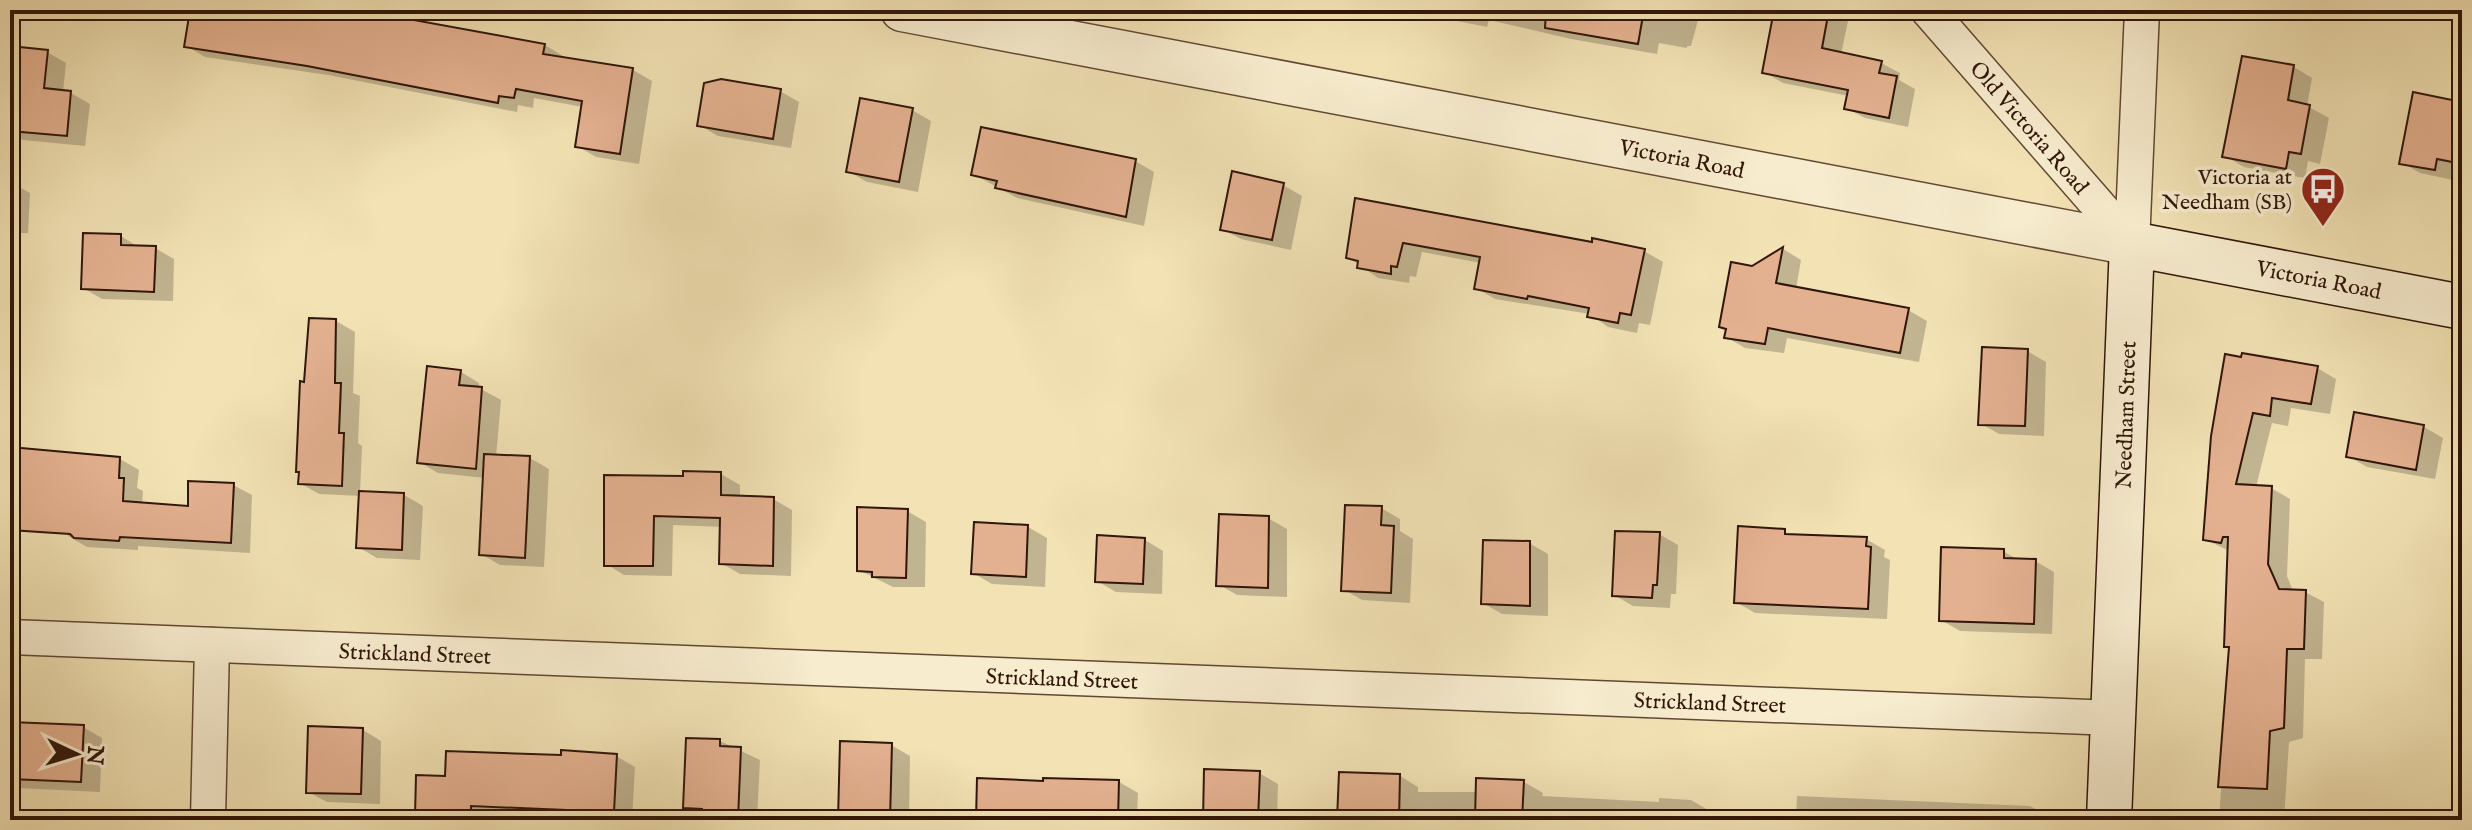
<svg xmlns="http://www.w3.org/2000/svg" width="2472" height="830" font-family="'IM FELL English',serif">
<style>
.shadow{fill:#0003}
.building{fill:#e4b190;stroke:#311509;stroke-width:2}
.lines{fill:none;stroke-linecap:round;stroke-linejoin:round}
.minor-casing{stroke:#614834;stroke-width:37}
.tertiary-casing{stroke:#614834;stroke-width:45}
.secondary-casing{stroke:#311509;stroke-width:47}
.minor{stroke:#f7ecce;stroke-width:34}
.tertiary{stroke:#f7ecce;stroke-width:42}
.secondary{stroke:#f7ecce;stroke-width:44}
.labels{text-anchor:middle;stroke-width:7;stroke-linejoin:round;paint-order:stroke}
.street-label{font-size:22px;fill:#311509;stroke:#f7ecce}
.poi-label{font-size:22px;fill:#311509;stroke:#f7ecce;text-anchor:end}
</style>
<rect width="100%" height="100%" fill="#f2e2b4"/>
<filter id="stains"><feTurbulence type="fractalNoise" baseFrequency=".0025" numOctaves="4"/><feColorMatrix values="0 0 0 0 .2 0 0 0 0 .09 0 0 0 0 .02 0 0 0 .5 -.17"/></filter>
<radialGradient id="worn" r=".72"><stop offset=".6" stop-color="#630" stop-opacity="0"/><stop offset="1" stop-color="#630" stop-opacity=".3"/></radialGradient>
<g class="shadow">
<polygon points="192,10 349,10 545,45 563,56 563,59 633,70 652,81 639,164 596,157 577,146 583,107 534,98 533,108 518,105 517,112 328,75 205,57 186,46"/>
<polygon points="1349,10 1698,10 1700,13 1691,46 1687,46 1687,48 1659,43 1657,54 1571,39 1489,20 1487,27 1407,11 1405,20"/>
<polygon points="1776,10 1841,10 1840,16 1848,21 1841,54 1881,63 1900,73 1899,80 1915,89 1908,127 1865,118 1846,108 1849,96 1783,83 1764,72"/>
<polygon points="47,52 66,63 63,92 71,93 90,104 85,146 23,140 10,132 10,69"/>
<polygon points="2294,67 2312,78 2307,106 2329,118 2320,164 2308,161 2305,178 2244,167 2225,156"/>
<polygon points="780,91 799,102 791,148 718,136 699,125"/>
<polygon points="2462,104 2462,170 2456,168 2453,180 2420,173 2401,162"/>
<polygon points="912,110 931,121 918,192 867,182 848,171"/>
<polygon points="1135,161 1154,172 1144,226 1017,198 973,174"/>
<polygon points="10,182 30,193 28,233 20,233 20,237 10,236"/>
<polygon points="1283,185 1302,196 1291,250 1241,239 1222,229"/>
<polygon points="1357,201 1594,244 1644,251 1663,262 1650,325 1639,323 1637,333 1608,327 1590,314 1495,299 1476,288 1481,263 1422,252 1416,277 1410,276 1409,283 1378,278 1348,257"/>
<polygon points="121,236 140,248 155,248 174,259 173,301 102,299 83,288"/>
<polygon points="1783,249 1801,260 1796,289 1908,310 1927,321 1919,362 1787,338 1784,353 1745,348 1726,337 1728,330 1721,326 1753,268"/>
<polygon points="336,321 355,332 353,393 360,396 358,443 362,446 360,493 404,495 423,506 420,560 377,558 358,547 361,496 319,494 300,483 306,384"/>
<polygon points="2027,351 2046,362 2044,436 1999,434 1980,423"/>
<polygon points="2317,368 2336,379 2330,414 2291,408 2288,426 2272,423 2256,487 2271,488 2290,499 2287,576 2293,591 2305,592 2324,602 2322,659 2305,659 2303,738 2289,742 2284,820 2219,820 2231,649 2226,646 2229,551 2205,539 2213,437"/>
<polygon points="461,372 479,383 479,388 501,400 496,457 530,458 549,469 544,567 500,565 481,554 485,478 438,473 419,462"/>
<polygon points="2356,414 2424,427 2443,438 2435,479 2367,467 2348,456"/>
<polygon points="10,449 120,459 139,470 137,488 143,491 142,505 189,508 233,485 252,495 250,553 138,546 138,550 87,547 68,536 69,523 16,521 15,539 10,538"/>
<polygon points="721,474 740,485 740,498 773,499 792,510 791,576 740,574 721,563 722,527 673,525 672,576 624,575 606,564 685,478"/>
<polygon points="1381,508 1400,519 1400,531 1413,539 1410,603 1362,600 1343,589"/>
<polygon points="907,511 926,522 925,587 893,587 859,570"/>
<polygon points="1268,518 1287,529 1287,597 1237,595 1218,584"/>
<polygon points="1028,527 1047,538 1045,587 992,584 973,573"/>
<polygon points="1784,531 1792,536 1866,539 1885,550 1884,557 1890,560 1887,619 1755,613 1736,602"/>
<polygon points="1659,534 1678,545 1676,594 1671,594 1670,608 1633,606 1614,595"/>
<polygon points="1145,540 1163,551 1162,594 1116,592 1097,581"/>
<polygon points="1529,543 1548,554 1548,616 1502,614 1483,603"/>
<polygon points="2003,551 2020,561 2035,561 2054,572 2052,634 1960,631 1941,620"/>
<polygon points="10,724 83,727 102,738 100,792 17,788 10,784"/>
<polygon points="363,730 381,741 380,804 327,802 308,792"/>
<polygon points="720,741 760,760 757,820 704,820 704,818 685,807"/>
<polygon points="891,745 910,756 909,820 840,820"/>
<polygon points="616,756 635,767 632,820 490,815 489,820 425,820 417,815 563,757"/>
<polygon points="1259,773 1278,784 1277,820 1205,820"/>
<polygon points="1400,776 1418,787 1418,792 1477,792 1524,782 1543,793 1542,796 1659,802 1659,798 1691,800 1710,811 1709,818 1713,820 1339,820"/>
<polygon points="1119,782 1138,793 1137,820 978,820 1045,783"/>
<polygon points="1797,796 2030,806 2055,820 1796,820"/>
</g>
<g class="building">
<polygon points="190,10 359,10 545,44 543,54 633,68 620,154 575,147 582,101 516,89 514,98 499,96 498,103 307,66 184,47"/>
<polygon points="1546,10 1644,10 1638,44 1545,28"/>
<polygon points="1774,10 1829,10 1822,48 1882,61 1879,73 1897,76 1889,118 1844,109 1848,90 1762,73"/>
<polygon points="10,46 48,50 44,88 71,91 67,136 10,131"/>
<polygon points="2242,56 2294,65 2288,100 2310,105 2301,154 2289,152 2286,169 2222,157"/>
<polygon points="721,79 781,89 773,139 697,126 704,83"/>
<polygon points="2413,92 2462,102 2462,164 2437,159 2435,170 2399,164"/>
<polygon points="860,98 913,108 899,182 846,172"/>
<polygon points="981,127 1136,159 1126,217 995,188 997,181 971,175"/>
<polygon points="1232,171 1284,183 1272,240 1220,230"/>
<polygon points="1355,198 1592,242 1592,238 1645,249 1631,315 1620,313 1618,323 1587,317 1589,308 1528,296 1527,299 1474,289 1480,257 1403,243 1397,267 1391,266 1391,274 1357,268 1358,261 1346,258"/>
<polygon points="83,233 121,234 121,245 156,246 154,292 81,289"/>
<polygon points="1783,247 1776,283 1909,308 1900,353 1768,328 1765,344 1724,338 1726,329 1719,327 1731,262 1752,266"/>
<polygon points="309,318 336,319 335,383 341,383 339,433 344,433 342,486 298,484 299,472 296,472 300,381 304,382"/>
<polygon points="1982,347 2028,349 2025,426 1978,425"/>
<polygon points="2242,353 2318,366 2311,404 2272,398 2270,416 2253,413 2236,484 2272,486 2268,564 2279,589 2306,590 2304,649 2287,649 2284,728 2270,731 2267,789 2218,787 2229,647 2224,647 2228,537 2223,537 2221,543 2203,540 2211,436 2225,354 2241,357"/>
<polygon points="427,366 461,370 459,385 482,387 476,469 417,463"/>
<polygon points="2354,412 2424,425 2416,470 2346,457"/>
<polygon points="10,447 120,457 119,478 124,478 123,501 188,506 188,481 234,483 231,543 120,537 119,541 74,538 70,534 10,530"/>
<polygon points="484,454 530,456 525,558 479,555"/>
<polygon points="683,471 721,472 721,495 774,497 773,566 719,564 720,518 654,516 653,566 604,566 604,475 683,476"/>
<polygon points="359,491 404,493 402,550 356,548"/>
<polygon points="1345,505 1382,506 1381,525 1394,526 1391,593 1341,591"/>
<polygon points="857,507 908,509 906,578 872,577 872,572 857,571"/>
<polygon points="1219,514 1269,516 1268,588 1216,586"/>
<polygon points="974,522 1028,525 1026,577 971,574"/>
<polygon points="1738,526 1785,529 1785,534 1867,537 1866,546 1871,547 1868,609 1734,603"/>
<polygon points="1615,531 1660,532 1657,585 1653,585 1652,598 1612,596"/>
<polygon points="1097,535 1145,538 1143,584 1095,582"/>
<polygon points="1483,540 1530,541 1530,606 1481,604"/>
<polygon points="1941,547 2004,549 2004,558 2036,559 2034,624 1939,621"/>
<polygon points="10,722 84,725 81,782 10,779"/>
<polygon points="308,726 363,728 361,794 306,793"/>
<polygon points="686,738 720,739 720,746 741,747 738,820 702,820 702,809 683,808"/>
<polygon points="840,741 892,743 890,820 838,820"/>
<polygon points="561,750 617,754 614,812 471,806 471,818 415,816 416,775 445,776 446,751 561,755"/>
<polygon points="1204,769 1260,771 1258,820 1203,820"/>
<polygon points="1339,772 1400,774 1399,820 1337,820"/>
<polygon points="977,778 1043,781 1043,778 1119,780 1118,820 976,820"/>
<polygon points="1476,778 1524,780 1522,820 1475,820"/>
</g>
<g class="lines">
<g class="minor-casing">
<g id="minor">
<polyline points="1928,10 2132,244"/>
<polyline points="2132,244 2142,10"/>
<polyline points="10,637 2114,718"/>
<polyline points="208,820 212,645"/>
</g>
</g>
<g class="tertiary-casing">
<polyline id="tertiary" points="902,10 2132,244"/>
</g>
<g class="secondary-casing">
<polyline id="secondary" points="2109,820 2132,244 2462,307"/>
</g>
<use href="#minor" class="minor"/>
<use href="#tertiary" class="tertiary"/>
<use href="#secondary" class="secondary"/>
</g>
<defs>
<g id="bus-pin" transform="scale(2.3)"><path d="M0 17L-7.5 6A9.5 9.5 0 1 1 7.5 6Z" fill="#8f2418" stroke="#f7ecce"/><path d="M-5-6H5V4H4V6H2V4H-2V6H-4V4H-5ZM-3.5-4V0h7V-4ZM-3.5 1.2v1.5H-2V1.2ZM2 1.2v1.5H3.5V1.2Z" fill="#fff"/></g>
</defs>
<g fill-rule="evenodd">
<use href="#bus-pin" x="2323" y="189"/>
</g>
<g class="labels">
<g class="street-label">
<text transform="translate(2030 127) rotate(49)" y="8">Old Victoria Road</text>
<text transform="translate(1682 158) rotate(11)" y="8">Victoria Road</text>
<text transform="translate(2319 279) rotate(11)" y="8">Victoria Road</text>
<text transform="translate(2125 415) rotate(-88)" y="8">Needham Street</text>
<text transform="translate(415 653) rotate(2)" y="8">Strickland Street</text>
<text transform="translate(1062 678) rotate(2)" y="8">Strickland Street</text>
<text transform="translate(1710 702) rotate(2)" y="8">Strickland Street</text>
</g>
<g class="poi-label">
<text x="2292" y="184">Victoria at<tspan x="2292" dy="25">Needham (SB)</tspan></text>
</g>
</g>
<rect width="2472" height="830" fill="none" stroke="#f2e2b4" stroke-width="40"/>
<rect x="12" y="12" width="2448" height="806" fill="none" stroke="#311509" stroke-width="4"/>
<rect x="20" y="20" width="2432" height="790" fill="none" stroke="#311509" stroke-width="2"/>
<g transform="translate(76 754) rotate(94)" stroke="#f7ecce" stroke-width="6" paint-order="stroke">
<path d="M0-6L14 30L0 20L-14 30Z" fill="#311509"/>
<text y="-12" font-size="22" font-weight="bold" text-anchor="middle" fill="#311509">N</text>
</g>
<rect width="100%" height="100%" filter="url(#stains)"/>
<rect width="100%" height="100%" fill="url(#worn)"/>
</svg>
